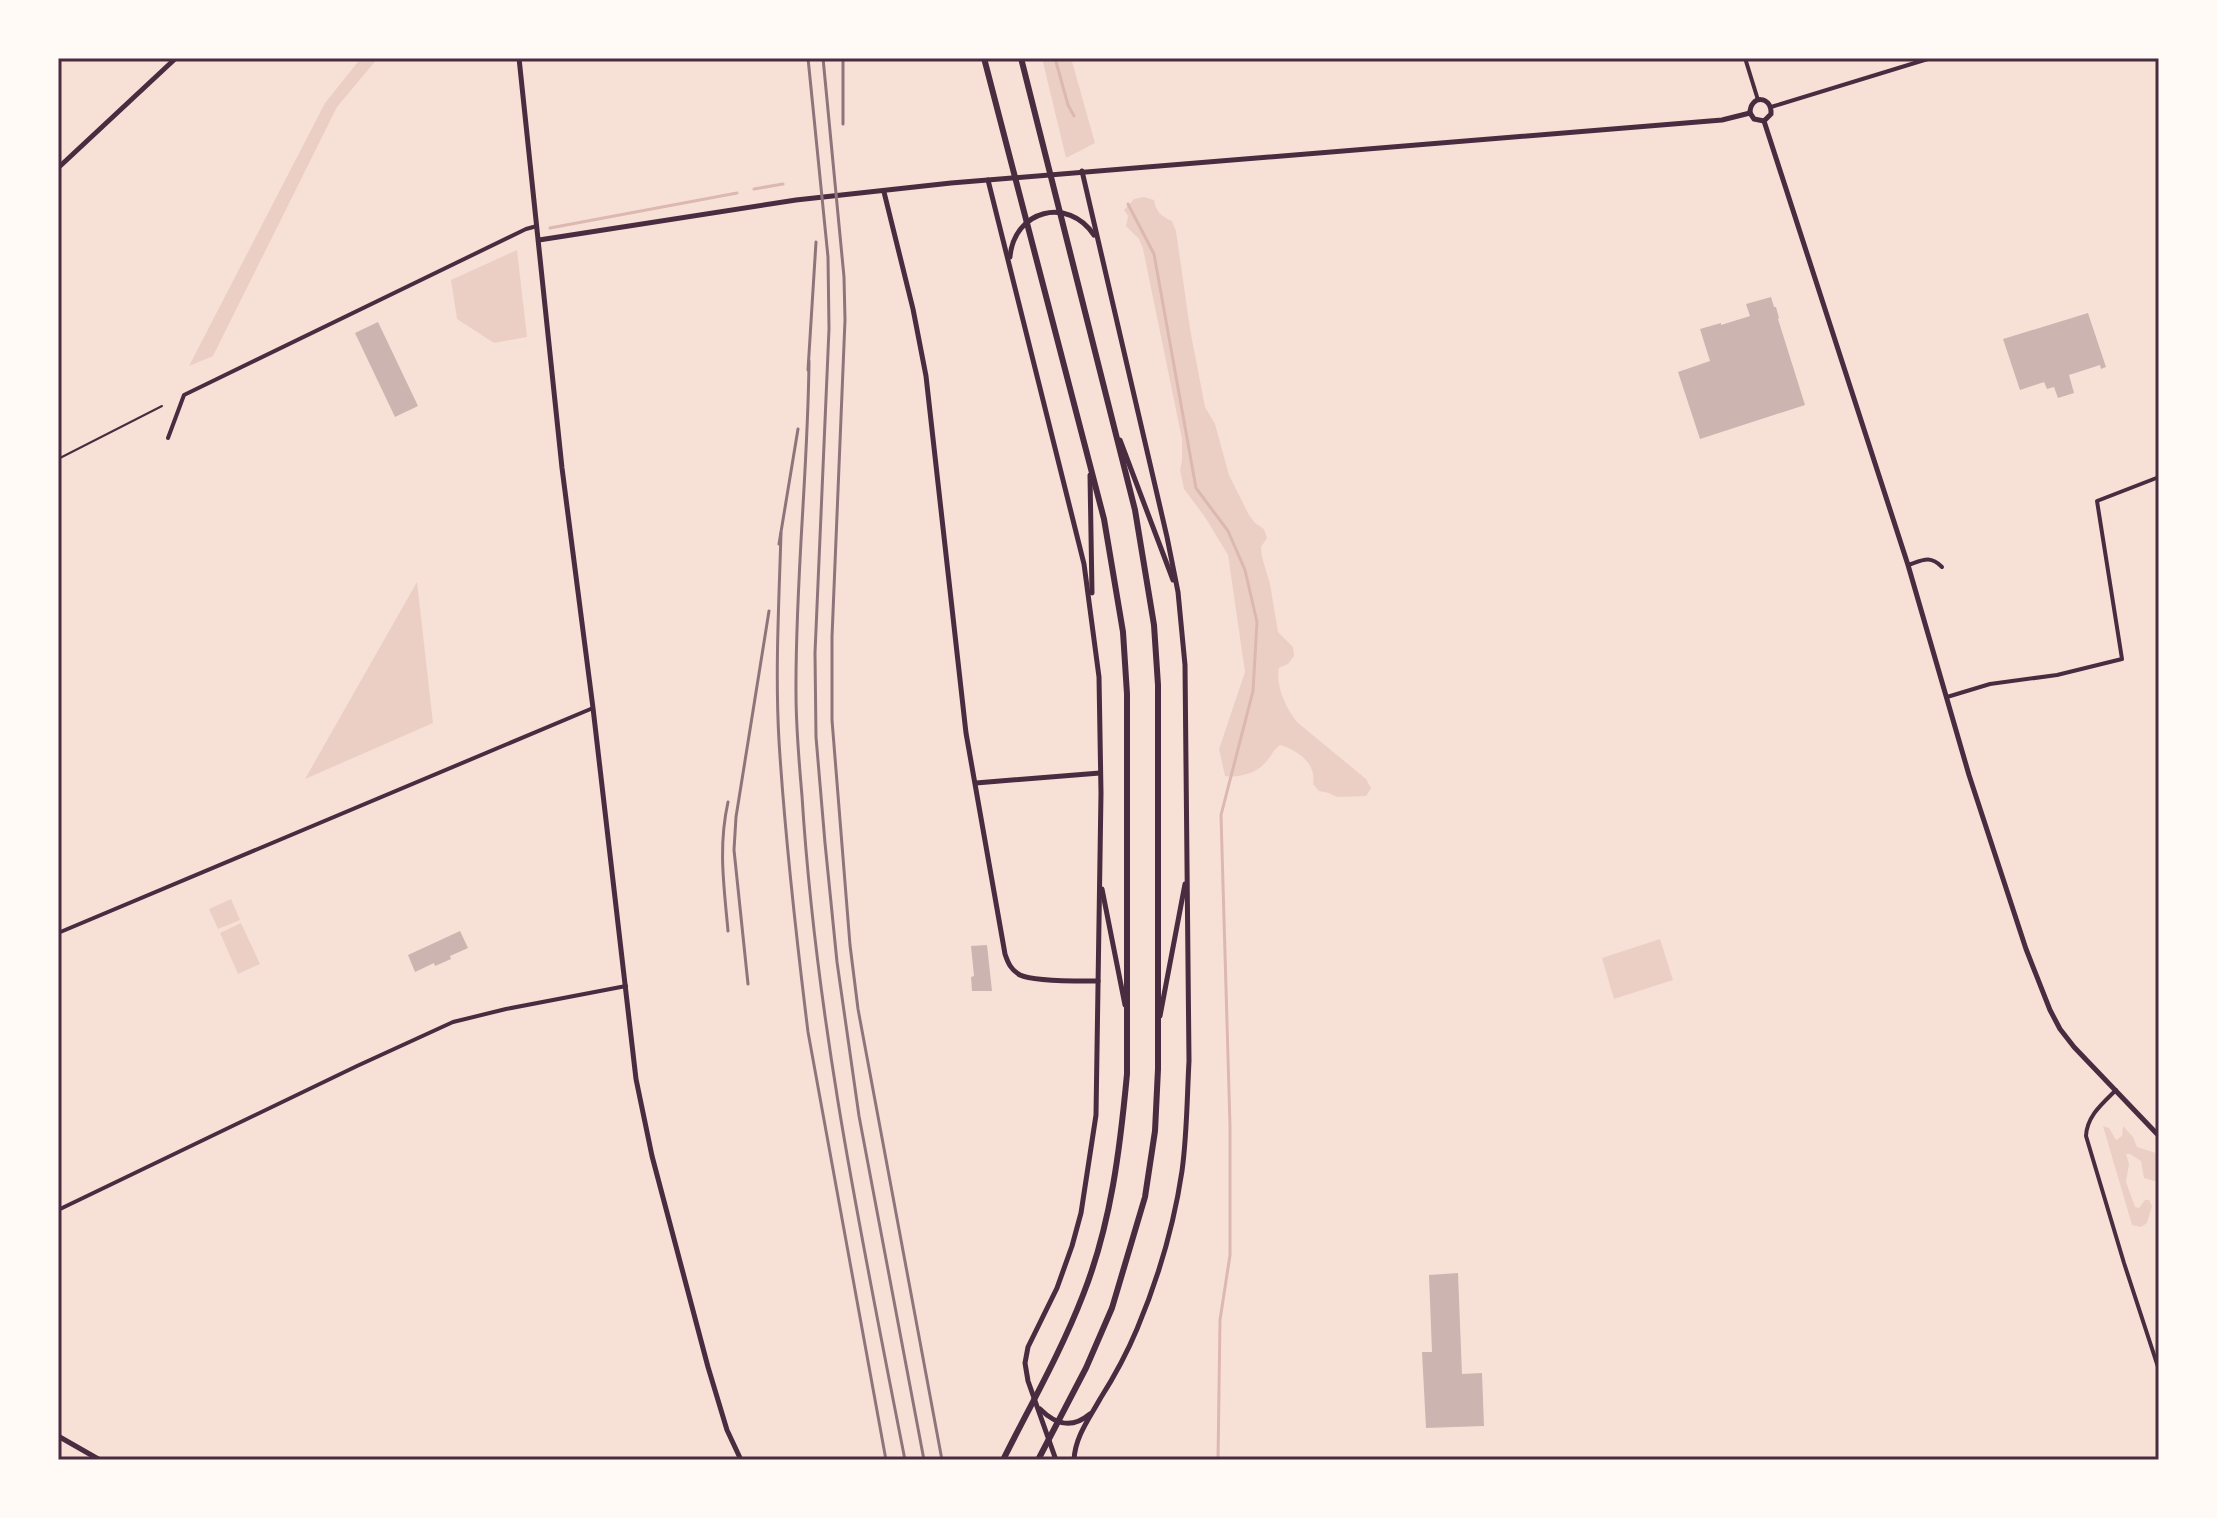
<svg xmlns="http://www.w3.org/2000/svg" width="2217" height="1518" font-family="'Source Serif 4',serif">
<style>
.green{fill:#ebcfc5}
.lines{fill:none;stroke-linecap:round;stroke-linejoin:round}
.stream{stroke:#dcb8b0;stroke-width:3}
.building{fill:#ccb4b1}
.service{stroke:#4a2c40;stroke-width:2}
.minor{stroke:#4a2c40;stroke-width:4}
.tertiary{stroke:#4a2c40;stroke-width:5}
.primary{stroke:#4a2c40;stroke-width:6}
.rail{stroke:#8f747c;stroke-width:3}
.neatline{fill:none;stroke:#4a2c40;stroke-width:3}
</style>
<rect width="100%" height="100%" fill="#f7e1d7"/>
<g class="green">
<polygon points="361,58 378,58 337,107 213,356 189,366 325,103"/>
<polygon points="1042,58 1071,58 1095,143 1066,158"/>
<path d="M1144,197l10,3c2,12 7,16 18,21l4,10 14,98 15,78 10,17 14,51 20,40 6,8 9,6 3,9 -6,9 1,10 8,27 8,48 15,15 1,9 -6,8 -9,4c-4,17 7,40 18,54l69,57 5,9 -5,8 -29,1 -8,-4 -10,-2 -6,-7c4,-20 -15,-34 -33,-39 -8,6 -10,14 -17,20 -9,9 -26,13 -38,11l-6,-27 26,-77 -17,-117 -23,-38 -21,-28 -4,-19 2,-10v-21l-39,-190 -4,-10 -13,-13 2,-10 -4,-6 10,-11z"/>
<polygon points="517,250 527,337 494,343 457,319 451,280"/>
<polygon points="417,582 433,723 305,779"/>
<polygon points="231,899 240,920 218,929 209,909"/>
<polygon points="241,923 260,964 238,974 220,933"/>
<polygon points="1660,939 1673,980 1614,999 1602,958"/>
<polygon points="2103,1126 2109,1128 2116,1140 2122,1136 2123,1126 2133,1137 2137,1147 2159,1154 2159,1179 2154,1181 2144,1178 2141,1161 2130,1154 2126,1154 2129,1164 2126,1182 2135,1207 2139,1208 2145,1200 2149,1200 2152,1206 2147,1223 2141,1227 2132,1225"/>
</g>
<g class="lines">
<g class="stream">
<polyline points="1055,58 1068,105 1074,116"/>
<polyline points="754,189 783,184"/>
<polyline points="1128,204 1154,254 1196,488 1228,531 1245,570 1257,622 1253,691 1221,815 1230,1126 1230,1255 1220,1320 1218,1460"/>
<polyline points="550,228 737,193"/>
</g>
</g>
<g class="building">
<polygon points="1771,297 1774,307 1776,307 1779,318 1778,319 1805,405 1700,439 1678,372 1710,361 1700,329 1721,323 1721,325 1750,316 1746,304"/>
<polygon points="2088,313 2106,367 2101,369 2100,365 2069,375 2074,393 2058,398 2054,387 2047,389 2044,382 2020,390 2003,339"/>
<polygon points="378,322 418,406 395,417 355,333"/>
<polygon points="460,931 468,948 450,956 451,959 435,966 434,963 415,972 408,955"/>
<polygon points="987,945 992,991 972,991 971,977 974,976 971,946"/>
<polygon points="1458,1273 1462,1374 1482,1373 1484,1426 1426,1428 1422,1352 1432,1352 1429,1275"/>
</g>
<g class="lines">
<polyline class="service" points="58,459 162,406"/>
<g class="minor">
<polyline points="1745,58 1758,100"/>
<polyline points="1771,107 1931,58"/>
<polyline points="168,438 184,395 526,229 537,226"/>
<path d="M1908,565c15,-5 22,-10 34,2"/>
<polyline points="1947,697 1990,684 2057,675 2122,659 2097,501 2159,477"/>
<polyline points="58,933 593,708"/>
<path d="M2116,1090c-14,14 -29,26 -30,46l38,127 35,107"/>
<polyline points="58,1210 357,1066 453,1022 506,1009 626,986"/>
</g>
<g class="tertiary">
<polyline points="519,58 562,468 593,708 636,1079 652,1156 708,1367 727,1430 741,1460"/>
<path d="M1750,113c0,-18 22,-18 21,1l-7,7"/>
<polyline points="1750,113 1754,119 1764,121"/>
<polyline points="1764,121 1908,565 1969,775 2026,949 2050,1010 2060,1029 2074,1047 2159,1136"/>
<polyline points="58,168 176,58"/>
<polyline points="988,180 1084,564 1099,677 1101,793 1096,1115 1081,1213 1072,1246 1057,1288 1028,1347 1025,1363 1028,1381 1056,1460"/>
<path d="M884,192l29,117 13,67 40,357 39,221c3,9 6,16 15,21 14,7 61,6 78,6"/>
<polyline points="539,240 796,200 951,183 1722,120 1750,113"/>
<path d="M1010,257c4,-47 58,-61 84,-22"/>
<polyline points="1120,440 1173,580"/>
<polyline points="1090,475 1092,593"/>
<polyline points="976,783 1100,773"/>
<polyline points="1102,889 1125,1005"/>
<polyline points="1160,1016 1185,884"/>
<path d="M1040,1409c16,16 32,20 50,5"/>
<polyline points="58,1436 100,1460"/>
<path d="M1074,1460c1,-23 15,-41 26,-61 14,-22 27,-46 37,-70 21,-50 37,-104 45,-158 5,-36 5,-73 7,-110l-4,-396 -7,-73 -11,-55 -85,-366"/>
</g>
<g class="primary">
<path d="M984,58l120,461 19,113 4,62v380c-7,75 -16,150 -44,221 -22,57 -53,111 -80,165"/>
<polyline points="1021,58 1135,510 1154,625 1158,685 1158,1069 1155,1131 1145,1197 1112,1308 1086,1368 1038,1460"/>
</g>
<g class="rail">
<polyline points="808,58 828,257 829,329 815,653 816,737 825,843 837,962 859,1116 924,1460"/>
<polyline points="823,58 844,277 845,320 832,637 832,720 850,945 858,1009 942,1460"/>
<polyline points="843,58 843,124"/>
<path d="M809,361c-1,111 -14,222 -13,333 0,34 3,68 6,102 14,224 60,444 103,664"/>
<polyline points="808,370 816,242"/>
<path d="M781,533c-2,69 -6,139 -2,208 6,97 17,194 29,291l78,428"/>
<polyline points="779,544 798,429"/>
<path d="M728,802c-10,45 -4,84 0,129"/>
<polyline points="748,984 734,850 736,817 769,611"/>
</g>
</g>
<rect width="2217" height="1518" fill="none" stroke="#fffaf5" stroke-width="120"/>
<rect x="60" y="60" width="2097" height="1398" class="neatline"/>
</svg>
